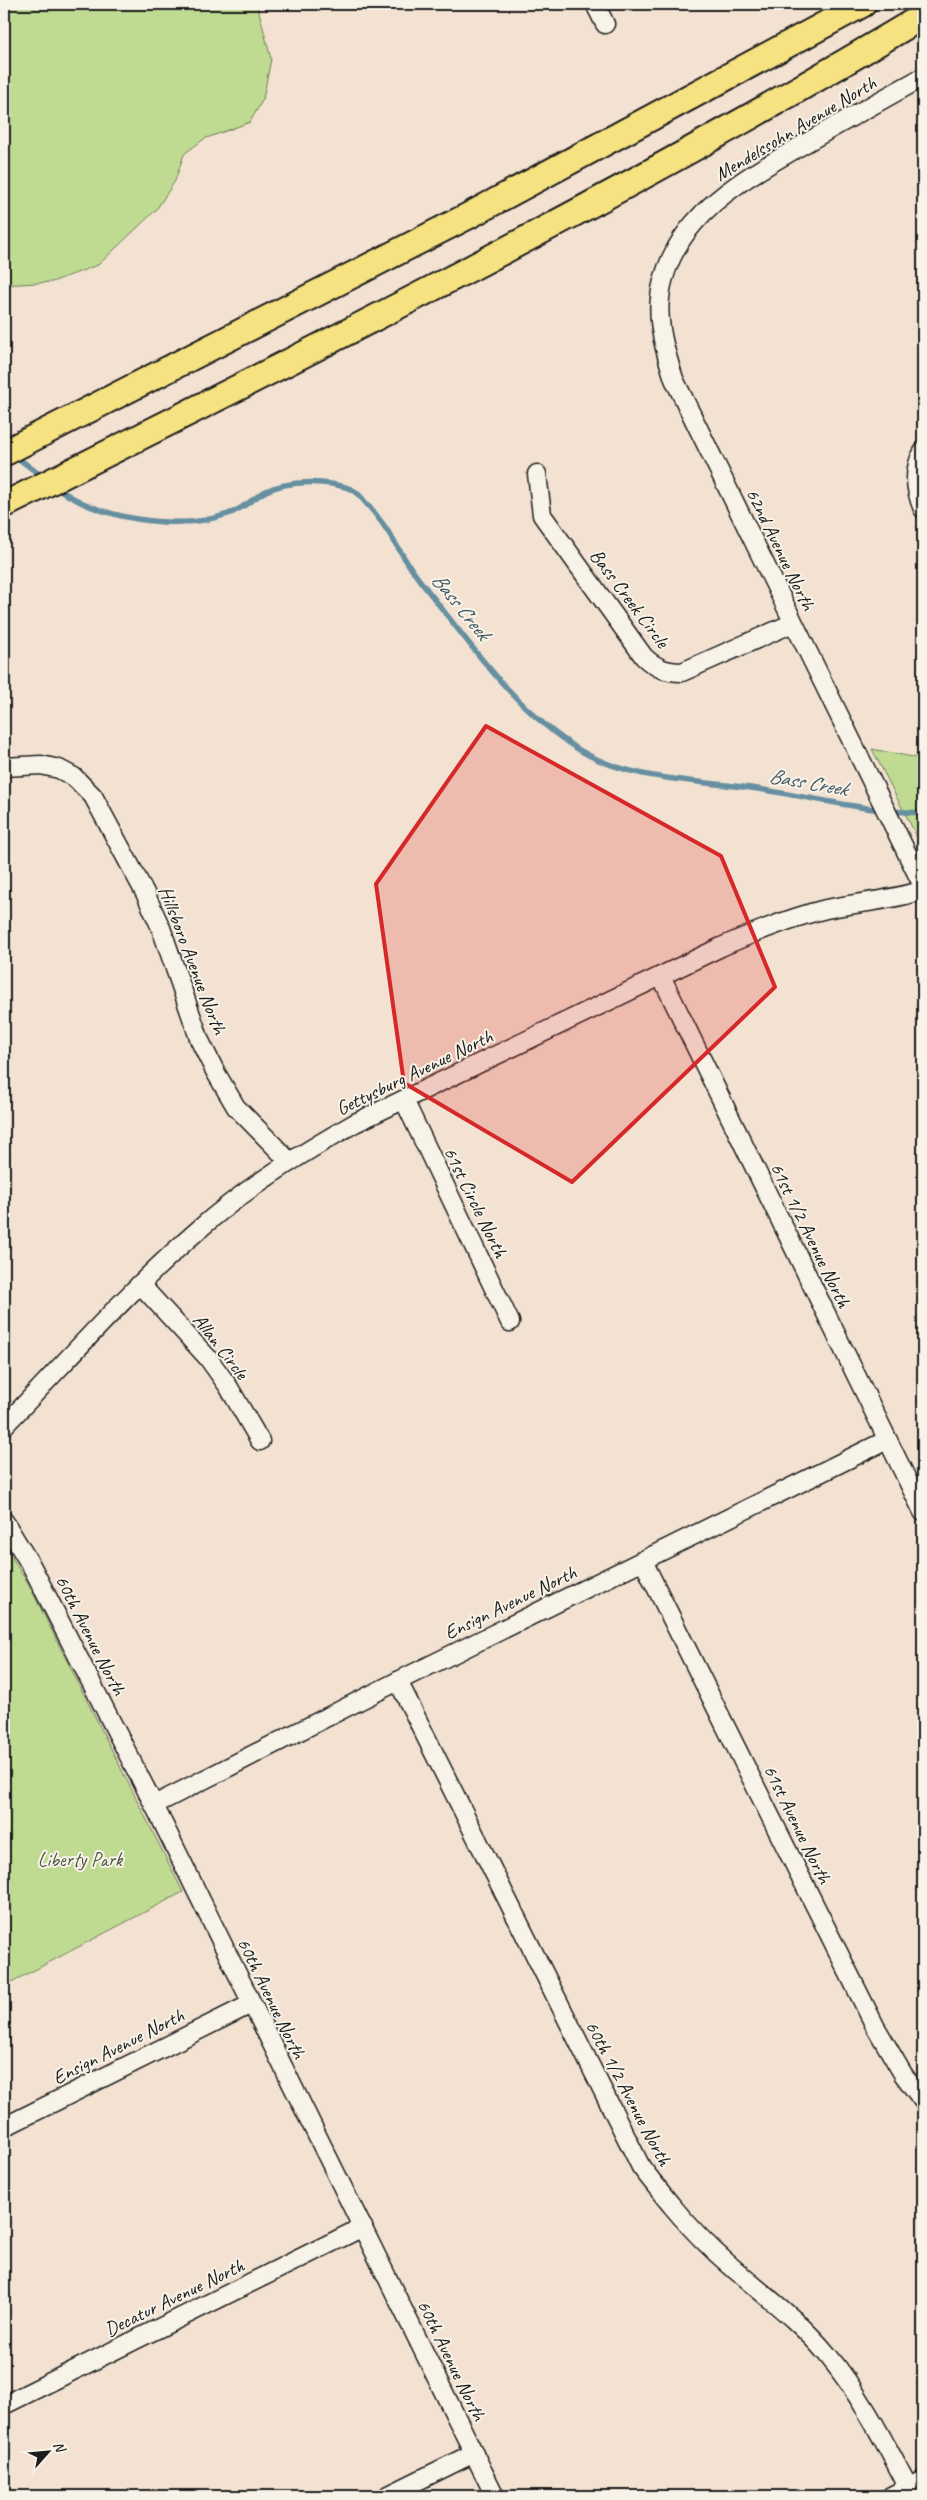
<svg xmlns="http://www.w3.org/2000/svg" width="927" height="2500" font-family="Caveat,sans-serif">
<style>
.green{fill:#bfdb92;stroke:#6e7c57}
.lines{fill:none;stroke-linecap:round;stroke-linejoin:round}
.stream{stroke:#668fa1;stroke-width:5.5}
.minor-casing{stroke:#1c1c1c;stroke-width:21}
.highway-casing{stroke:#1c1c1c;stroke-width:29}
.minor{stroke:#f7f3e8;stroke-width:18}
.highway{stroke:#f6e281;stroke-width:25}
.marked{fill:#d62828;fill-opacity:0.2;stroke:#d62828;stroke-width:4;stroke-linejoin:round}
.labels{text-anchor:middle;stroke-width:4;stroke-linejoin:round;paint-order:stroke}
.street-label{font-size:20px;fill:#1c1c1c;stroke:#f7f3e8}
.park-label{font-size:20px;fill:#4d553f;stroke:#f7f3e8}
.water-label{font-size:21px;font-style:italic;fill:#41555f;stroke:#f7f3e8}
</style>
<rect width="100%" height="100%" fill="#f3e2d1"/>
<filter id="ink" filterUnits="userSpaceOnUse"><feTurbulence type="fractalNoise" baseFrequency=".02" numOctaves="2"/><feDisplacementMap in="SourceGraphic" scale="10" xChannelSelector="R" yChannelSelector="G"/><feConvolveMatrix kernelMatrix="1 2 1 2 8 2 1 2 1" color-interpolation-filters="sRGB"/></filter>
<g filter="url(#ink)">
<g class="green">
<polygon points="4,4 257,4 271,59 263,99 250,122 204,139 184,154 175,181 156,210 98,265 52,282 4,285"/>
<polygon points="872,749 923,759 923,849"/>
<polygon points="4,1544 31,1589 183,1892 4,1986"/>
</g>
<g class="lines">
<g class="stream">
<polyline points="14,455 44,478"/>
<path d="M56,487c42,32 121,45 172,27 14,-4 25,-16 38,-23 23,-11 61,-11 85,-2 6,2 10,8 14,13 25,26 35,54 56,80 47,59 94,129 160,169 51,30 114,29 170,37 44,6 87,17 130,22"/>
<polyline points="890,811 923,813"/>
</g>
<g class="minor-casing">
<g id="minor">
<polyline points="595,4 605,24"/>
<path d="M923,77c-40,22 -79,44 -119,67 -38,22 -81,45 -110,79 -17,19 -32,49 -34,75 -3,27 6,56 14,81l249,507"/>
<path d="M923,452c-11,19 -8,38 0,57"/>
<path d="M537,474l5,41 102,142c12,11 22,15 38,15l111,-49"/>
<polyline points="4,767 41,765 59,769 74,777 93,796 145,893 161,928 200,1041 216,1073 236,1107 289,1161"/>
<polyline points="661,976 923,1512"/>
<polyline points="404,1100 510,1322"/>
<polyline points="140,1284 208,1358 228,1386 260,1441"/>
<path d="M4,1426c63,-65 123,-134 192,-194 48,-43 103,-77 159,-109l366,-176c34,-15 68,-29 105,-38 32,-7 65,-8 97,-19"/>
<polyline points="4,1521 32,1567 154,1805 495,2496"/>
<polyline points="643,1561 875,2026 903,2074 923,2101"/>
<path d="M398,1681l243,486c21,27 42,54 67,78 38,38 83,66 118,108 36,43 61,94 87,143"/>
<polyline points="154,1805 398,1681 887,1440"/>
<polyline points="4,2127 251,2004"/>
<polyline points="4,2405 363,2227"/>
<polyline points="387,2496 474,2453"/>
<polyline points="891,2496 923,2480"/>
</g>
</g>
<g class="highway-casing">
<g id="highway">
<polyline points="4,453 470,215 863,4"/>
<path d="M4,505c311,-155 621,-310 919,-489"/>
</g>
</g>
<use href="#minor" class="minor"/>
<use href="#highway" class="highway"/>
</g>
</g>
<path class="marked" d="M486,726l235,130 54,131 -203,195 -168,-99 -28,-199z"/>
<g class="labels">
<g class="street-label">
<text transform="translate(795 128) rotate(-31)" y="7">Mendelssohn Avenue North</text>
<text transform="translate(781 549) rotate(64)" y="7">62nd Avenue North</text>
<text transform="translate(630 598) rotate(53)" y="7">Bass Creek Circle</text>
<text transform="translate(193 960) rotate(69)" y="7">Hillsboro Avenue North</text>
<text transform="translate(414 1072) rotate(-26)" y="7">Gettysburg Avenue North</text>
<text transform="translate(476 1202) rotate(64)" y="7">61st Circle North</text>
<text transform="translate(811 1235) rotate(64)" y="7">61st 1/2 Avenue North</text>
<text transform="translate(221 1346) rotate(52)" y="7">Allan Circle</text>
<text transform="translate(510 1602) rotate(-26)" y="7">Ensign Avenue North</text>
<text transform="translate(91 1635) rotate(63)" y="7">60th Avenue North</text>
<text transform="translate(798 1824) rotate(64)" y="7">61st Avenue North</text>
<text transform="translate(272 1998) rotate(64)" y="7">60th Avenue North</text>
<text transform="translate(118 2046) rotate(-27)" y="7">Ensign Avenue North</text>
<text transform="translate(629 2093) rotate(62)" y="7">60th 1/2 Avenue North</text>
<text transform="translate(174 2297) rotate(-26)" y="7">Decatur Avenue North</text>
<text transform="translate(452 2360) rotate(64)" y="7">60th Avenue North</text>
</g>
<g class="park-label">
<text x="80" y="1866">Liberty Park</text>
</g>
<g class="water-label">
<text transform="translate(461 606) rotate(51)" y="7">Bass Creek</text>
<text transform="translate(808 782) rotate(10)" y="7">Bass Creek</text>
</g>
</g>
<rect width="927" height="2500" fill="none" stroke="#f7f3e8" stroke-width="20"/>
<rect x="10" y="10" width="907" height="2480" fill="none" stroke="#1c1c1c" stroke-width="2" filter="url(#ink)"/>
<g transform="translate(48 2452) rotate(63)" stroke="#f7f3e8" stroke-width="4" paint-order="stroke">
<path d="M0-4L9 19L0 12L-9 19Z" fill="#1c1c1c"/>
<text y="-8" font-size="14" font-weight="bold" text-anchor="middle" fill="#1c1c1c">N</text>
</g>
</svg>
